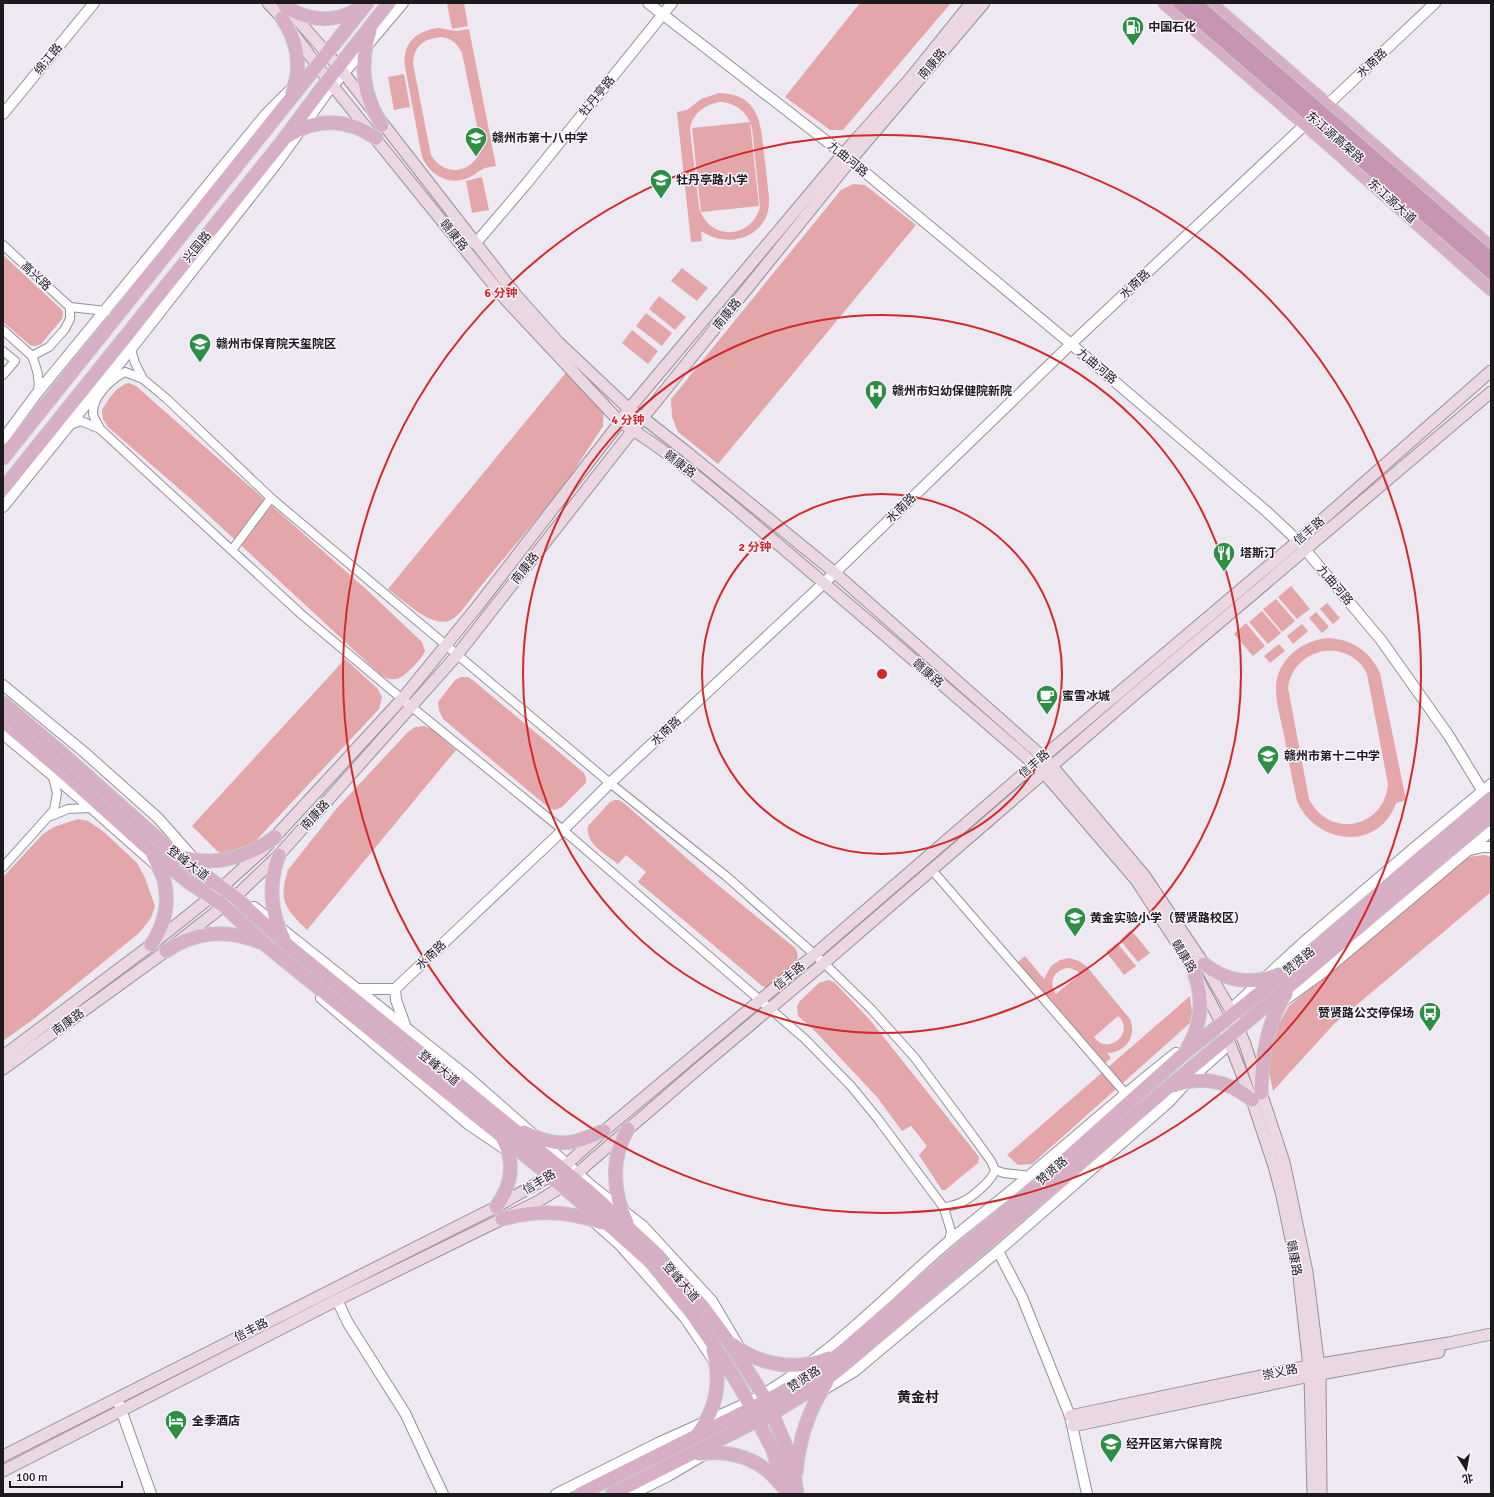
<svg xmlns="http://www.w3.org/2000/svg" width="1494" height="1497" font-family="Signika,'Noto Sans SC',sans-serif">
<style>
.green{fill:#e3a7a9;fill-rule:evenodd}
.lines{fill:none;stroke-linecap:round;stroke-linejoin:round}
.minor-casing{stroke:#959099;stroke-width:10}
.tertiary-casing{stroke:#959099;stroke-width:12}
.secondary-casing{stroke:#959099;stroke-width:13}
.primary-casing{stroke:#c9c8c9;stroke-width:15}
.minor{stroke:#fff;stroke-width:8}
.tertiary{stroke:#fff;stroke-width:10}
.secondary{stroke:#ead7e2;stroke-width:11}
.primary{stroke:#d6afc6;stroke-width:13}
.trunk-bridge-casing{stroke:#c9c8c9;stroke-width:15;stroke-linecap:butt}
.trunk-bridge{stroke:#c894b3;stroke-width:13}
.ring{fill:none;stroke:#d62828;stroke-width:2}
.labels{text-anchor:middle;stroke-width:3;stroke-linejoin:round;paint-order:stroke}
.poi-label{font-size:12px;font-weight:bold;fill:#1c1a1d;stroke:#faf5ff;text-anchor:start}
.street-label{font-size:12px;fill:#1c1a1d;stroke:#faf5ff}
.quarter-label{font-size:14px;font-weight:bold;fill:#1c1a1d;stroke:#faf5ff}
.centre{fill:#d62828;stroke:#faf5ff;stroke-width:2}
.ring-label{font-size:12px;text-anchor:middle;font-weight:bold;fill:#d62828;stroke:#faf5ff;stroke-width:3;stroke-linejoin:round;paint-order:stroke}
</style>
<rect width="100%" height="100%" fill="#ede8f1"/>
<g class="green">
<polygon points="447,3 464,3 468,26 452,29"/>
<polygon points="860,3 951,3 843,130 830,130 785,97"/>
<path d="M438,28l19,3 12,-2 27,137c-5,1 -11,1 -15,4 -5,3 -8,6 -13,8 -20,8 -38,-3 -46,-21l-17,-90c-3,-24 11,-36 33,-39zM441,37c10,1 16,6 21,16l19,92c-4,28 -36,34 -50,10l-18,-91c1,-18 10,-25 28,-27z"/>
<polygon points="404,74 410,107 394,110 388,77"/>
<path d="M719,93c40,1 42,30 45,61 2,14 3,28 5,43 0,6 0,12 -2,18 -11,27 -44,31 -66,16l1,10 -11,1 -14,-130 10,-2 14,-11zM719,102c16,0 29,10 33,26l8,79c-9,33 -52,34 -61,0l-9,-78c2,-15 14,-24 29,-27z"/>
<polygon points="750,122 759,206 701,212 692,128"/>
<polygon points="482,177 489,210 472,213 466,181"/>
<polygon points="853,184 865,185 916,225 718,464 678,432 672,417 671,399 841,190"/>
<path d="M3,255l59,55 1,4 -1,5 -21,25c-4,2 -7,3 -11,1l-27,-23z"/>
<polygon points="682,268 708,288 697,301 671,281"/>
<polygon points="659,296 686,317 675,330 649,309"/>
<polygon points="646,313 672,333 662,346 636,326"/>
<polygon points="632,330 658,351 648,364 622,343"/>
<path d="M568,370l36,36 -1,20 -39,60 -88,106c-7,9 -13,19 -22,26 -19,15 -50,-18 -66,-29z"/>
<path d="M129,383l7,3 231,204 55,52 3,9c-3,7 -8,11 -12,16 -9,9 -17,17 -31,9l-190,-176 -84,-73 -5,-8 -1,-9c6,-10 15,-25 27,-27z"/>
<polygon points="1291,586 1310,609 1297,619 1278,597"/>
<polygon points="1276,599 1295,621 1282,632 1263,609"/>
<polygon points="1327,603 1340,618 1333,624 1320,609"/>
<polygon points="1262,611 1281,633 1268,644 1249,622"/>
<polygon points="1316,612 1329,627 1322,633 1309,618"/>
<polygon points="1246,623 1265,646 1253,656 1234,634"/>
<polygon points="1302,624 1308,631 1293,644 1287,636"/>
<path d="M1327,638c25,1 43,13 53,35l26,127 -10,3c-17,49 -80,42 -99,-2 -5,-22 -9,-44 -13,-66 -3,-15 -8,-31 -8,-46 0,-29 25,-48 51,-51zM1323,651c18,-2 36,5 44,23l21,110c-4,45 -59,55 -79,15l-21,-111c3,-20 15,-32 35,-37z"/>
<polygon points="1279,644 1285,651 1270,663 1264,656"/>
<polygon points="345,659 377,688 382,697 379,709 249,848 223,855 217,851 192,826"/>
<polygon points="461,677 468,677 475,682 584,773 586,778 586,783 562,807 555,810 549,808 443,719 439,710 438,702 455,680"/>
<path d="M424,726l8,3 24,21 -149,180c-22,-22 -29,-29 -19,-60l49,-62 71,-76 7,-5z"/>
<path d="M615,800h4l6,4 82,72 88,72c8,12 -4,21 -12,29 -5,4 -10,10 -16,10 -2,0 -5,-1 -6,-2l-123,-103 8,-10 -20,-17 -8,9c-12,-10 -33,-20 -30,-38l22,-24z"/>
<polygon points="78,819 88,821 104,832 137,863 145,878 155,906 151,918 139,933 35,1018 3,1041 3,877 43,834 54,827"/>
<polygon points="1485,855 1491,857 1491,892 1334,1024 1273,1091 1268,1067 1277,1027 1289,1006 1467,857"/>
<polygon points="1131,930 1150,953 1138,962 1120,940"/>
<polygon points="1117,943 1136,966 1124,975 1106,952"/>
<path d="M1025,956l19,23 7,-13 9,-6 9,-2 10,3 8,6 43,52c7,18 -4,33 -23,34l4,5 -7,6 -87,-101zM1070,968l7,3 3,3 -24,20c-9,-12 -1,-26 14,-26zM1118,1016c18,16 -10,41 -24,21z"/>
<polygon points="828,980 834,982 870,1020 979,1157 978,1163 945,1190 942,1190 919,1155 927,1146 911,1126 902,1131 877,1097 813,1029 798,1016 797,1007 799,1002 819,983"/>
<polygon points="1190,996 1192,1012 1190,1023 1032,1164 1018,1165 1007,1155"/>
</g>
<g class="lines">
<g class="minor-casing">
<g id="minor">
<polyline points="3,245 70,307"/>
<polyline points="70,307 106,311"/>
<polyline points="3,330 32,356 49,347 65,329 70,319 70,307"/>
<polyline points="131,349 135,363 143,379 167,399 271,498 610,783 726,876 824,963 871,1009 915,1058 970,1132 991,1161 995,1170 1004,1173 1030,1176"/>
<polyline points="3,351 15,361 3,375"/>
<path d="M32,356c5,13 8,22 6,36"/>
<polyline points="70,425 81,421 100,429 301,614 402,699 563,830 805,1039 851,1086 878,1119 944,1208 951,1231 949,1241"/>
<path d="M100,429c-2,-5 -6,-10 -7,-15 -1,-17 18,-35 32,-42l18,7"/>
<polyline points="232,550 271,498"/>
<polyline points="51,816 68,809 90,808"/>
<polyline points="3,867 54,810 57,793 53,777"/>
<polyline points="932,870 1126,1094"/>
<path d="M944,1208c6,-2 12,-3 18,-6 9,-4 31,-22 33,-32"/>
</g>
</g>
<g class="tertiary-casing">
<g id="tertiary">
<polyline points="648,3 843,154 1071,344 1266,511 1298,541 1381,640 1449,736 1482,790"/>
<polyline points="1323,109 1435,3"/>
<polyline points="3,114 94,3"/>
<polyline points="475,244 527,183 672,3"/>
<polyline points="3,439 38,392 266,114 293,87"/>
<polyline points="3,507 131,349 277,163 326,94 403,3"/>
<polyline points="3,685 84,752 158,818 196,861"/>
<polyline points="3,734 95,811 156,865"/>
<polyline points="1470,850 1483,847 1491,847"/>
<polyline points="254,907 468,1077 593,1187 643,1226 712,1301 741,1350"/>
<polyline points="358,989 395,989 563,830 610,783 824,583 1071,344 1311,119"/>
<polyline points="395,989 396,1000 405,1025"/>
<polyline points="321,998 468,1124 508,1151"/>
<polyline points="1282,1002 1325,971 1491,831"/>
<polyline points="1231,1009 1306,940 1415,847 1491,784"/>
<polyline points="593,1221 619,1244 685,1318 714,1361"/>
<polyline points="998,1251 1022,1297 1070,1416 1087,1494"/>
<polyline points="337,1300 348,1323 405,1413 443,1494"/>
<polyline points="823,1390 855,1371 998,1251 1169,1102 1188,1081 1223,1050"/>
<polyline points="119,1404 151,1494"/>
<path d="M556,1494l102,-51 91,-41c76,-40 135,-105 199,-160 27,-23 55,-44 82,-67 49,-41 96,-83 146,-122"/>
<polyline points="632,1494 668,1476 707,1453"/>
</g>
</g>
<g class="secondary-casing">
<g id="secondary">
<path d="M268,3l14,15 46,62 177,219 115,123c55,33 104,77 153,118 88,74 174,149 261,224l10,9 92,107 50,77 36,67 30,76 22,66 8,30 17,81 11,99 3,118"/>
<polyline points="287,8 339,67 516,295 558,342 629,409 643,418 688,453 834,572 1043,757 1052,766 1144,875 1204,964 1230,1009 1245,1044 1284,1162 1307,1272 1320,1375 1321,1494"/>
<polyline points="3,1056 151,945 211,897 262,851 402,699 477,607 620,422 629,409 843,154 908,81 971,3"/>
<polyline points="3,1069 166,951 235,897 279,855 457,655 633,430 850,161 984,3"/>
<polyline points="1070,1416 1308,1366 1449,1343 1491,1334"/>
<polyline points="1073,1426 1310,1376 1439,1352"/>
<polyline points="3,1456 496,1207 550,1176 567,1164 604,1131 814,955 1043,757 1298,541 1491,371"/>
<polyline points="3,1471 337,1300 537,1202 563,1186 589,1163 699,1068 824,963 1134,695 1491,392"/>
</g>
</g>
<g class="primary-casing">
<g id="primary">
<polyline points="1165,3 1334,149 1491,289"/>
<polyline points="1210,3 1491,248"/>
<path d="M285,6c23,16 51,17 75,2"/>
<path d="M282,18c15,22 21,49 10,74"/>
<path d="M370,31c-11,33 -7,65 12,94"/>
<path d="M288,136c28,-19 61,-17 88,2"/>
<polyline points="3,458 367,3"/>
<polyline points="3,489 281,143 328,80 389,3"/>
<polyline points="3,703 64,755 176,855 235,897 290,947 450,1077 591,1193 658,1255 704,1308 729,1342 767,1401 785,1444 794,1473 797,1494"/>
<polyline points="3,721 63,772 153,853 187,881 224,906 268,947 532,1161 611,1227 650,1262 692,1314 717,1350 740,1387 772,1448 782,1477 786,1494"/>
<path d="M279,855c-11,29 -9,57 5,84"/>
<path d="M183,857c32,10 66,0 92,-20"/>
<path d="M151,945c13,-19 19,-41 13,-65 -3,-9 -7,-17 -11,-25"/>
<path d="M166,951c28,-19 61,-23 93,-9"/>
<path d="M1204,964c21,17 49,22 74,10"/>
<path d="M1187,1049c15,-25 17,-52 6,-79"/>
<path d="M1173,1086c29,-11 56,-5 79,14"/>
<path d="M1261,1093c1,-34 5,-70 25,-99"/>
<path d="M524,1132c14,7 32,13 48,10 11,-2 22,-7 32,-11"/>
<path d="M496,1207c16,-21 19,-45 7,-68"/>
<path d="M502,1219c33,-9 68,-8 100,4"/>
<path d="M627,1223c-14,-30 -17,-65 1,-94"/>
<path d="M734,1345c26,21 64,26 95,13"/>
<path d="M697,1435c19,-25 25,-54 16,-85"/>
<path d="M699,1454c32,-5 63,5 83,32"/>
<path d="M796,1472c3,-33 13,-63 31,-90"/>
<polyline points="580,1494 770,1399 810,1376 843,1351 978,1234 1038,1184 1181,1056 1313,950 1491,798"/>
<polyline points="612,1494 776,1411 816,1387 842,1367 1165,1090 1304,974 1491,814"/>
</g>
</g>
<use href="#minor" class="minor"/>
<use href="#tertiary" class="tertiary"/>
<use href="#secondary" class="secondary"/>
<use href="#primary" class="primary"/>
<g class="trunk-bridge-casing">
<g id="trunk-bridge">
<polyline points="1180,3 1491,272"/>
<polyline points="1195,3 1491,259"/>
</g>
</g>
<use href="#trunk-bridge" class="trunk-bridge"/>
</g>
<g class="ring">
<circle cx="882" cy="674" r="180"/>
<circle cx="882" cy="674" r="359"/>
<circle cx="882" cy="674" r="539"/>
</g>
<defs>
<g id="fuel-pin" transform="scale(1.15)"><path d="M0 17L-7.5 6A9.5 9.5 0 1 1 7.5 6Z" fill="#2d8f43" stroke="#faf5ff"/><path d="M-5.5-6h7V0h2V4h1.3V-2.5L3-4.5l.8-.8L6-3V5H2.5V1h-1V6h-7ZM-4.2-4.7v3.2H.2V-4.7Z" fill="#fff"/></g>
<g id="school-pin" transform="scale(1.15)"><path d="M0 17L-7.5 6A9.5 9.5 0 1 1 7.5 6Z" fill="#2d8f43" stroke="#faf5ff"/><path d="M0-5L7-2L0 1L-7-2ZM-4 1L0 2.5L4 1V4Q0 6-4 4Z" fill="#fff"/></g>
<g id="hospital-pin" transform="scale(1.15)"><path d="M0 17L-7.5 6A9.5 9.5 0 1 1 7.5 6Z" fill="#2d8f43" stroke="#faf5ff"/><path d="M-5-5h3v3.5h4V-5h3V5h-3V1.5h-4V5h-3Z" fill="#fff"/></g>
<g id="restaurant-pin" transform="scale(1.15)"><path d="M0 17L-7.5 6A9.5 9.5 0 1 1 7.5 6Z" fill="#2d8f43" stroke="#faf5ff"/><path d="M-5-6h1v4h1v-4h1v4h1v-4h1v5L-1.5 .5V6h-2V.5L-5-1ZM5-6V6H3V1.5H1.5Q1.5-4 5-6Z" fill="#fff"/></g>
<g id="cafe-pin" transform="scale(1.15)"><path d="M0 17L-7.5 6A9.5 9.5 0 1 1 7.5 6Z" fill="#2d8f43" stroke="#faf5ff"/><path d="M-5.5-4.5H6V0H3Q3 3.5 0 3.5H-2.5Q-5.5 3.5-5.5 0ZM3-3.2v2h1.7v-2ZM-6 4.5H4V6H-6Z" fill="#fff"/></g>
<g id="bus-pin" transform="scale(1.15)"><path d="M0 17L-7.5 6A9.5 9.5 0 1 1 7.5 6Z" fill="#2d8f43" stroke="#faf5ff"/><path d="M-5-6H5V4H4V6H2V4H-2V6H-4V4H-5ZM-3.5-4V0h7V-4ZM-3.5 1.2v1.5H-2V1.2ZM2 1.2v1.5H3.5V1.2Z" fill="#fff"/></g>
<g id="hotel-pin" transform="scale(1.15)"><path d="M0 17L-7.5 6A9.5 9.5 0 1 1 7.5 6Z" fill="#2d8f43" stroke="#faf5ff"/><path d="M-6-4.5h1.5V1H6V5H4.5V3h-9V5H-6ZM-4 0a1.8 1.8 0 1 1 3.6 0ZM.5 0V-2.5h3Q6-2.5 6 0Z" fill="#fff"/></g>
</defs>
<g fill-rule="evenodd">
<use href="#fuel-pin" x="1133" y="27"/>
<use href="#school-pin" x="476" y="138"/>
<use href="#school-pin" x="661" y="180"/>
<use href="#school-pin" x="200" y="344"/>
<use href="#hospital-pin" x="876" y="391"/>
<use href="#restaurant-pin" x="1224" y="553"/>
<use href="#cafe-pin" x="1047" y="696"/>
<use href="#school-pin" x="1268" y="756"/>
<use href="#school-pin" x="1075" y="918"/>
<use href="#bus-pin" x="1430" y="1013"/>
<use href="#hotel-pin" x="176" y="1421"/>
<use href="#school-pin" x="1111" y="1444"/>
</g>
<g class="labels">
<g class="poi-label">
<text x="1148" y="31">中国石化</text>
<text x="492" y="142">赣州市第十八中学</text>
<text x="676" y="184">牡丹亭路小学</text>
<text x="216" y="348">赣州市保育院天玺院区</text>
<text x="892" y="395">赣州市妇幼保健院新院</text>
<text x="1240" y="557">塔斯汀</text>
<text x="1062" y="700">蜜雪冰城</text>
<text x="1284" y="760">赣州市第十二中学</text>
<text x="1090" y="922">黄金实验小学（赞贤路校区）</text>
<text x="1414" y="1017" text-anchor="end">赞贤路公交停保场</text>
<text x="192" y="1425">全季酒店</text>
<text x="1126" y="1448">经开区第六保育院</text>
</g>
<g class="street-label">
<text transform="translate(48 59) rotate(-51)" y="4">绵江路</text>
<text transform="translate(1372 63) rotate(-43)" y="4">水南路</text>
<text transform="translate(932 64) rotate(-50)" y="4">南康路</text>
<text transform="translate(597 96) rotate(-51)" y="4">牡丹亭路</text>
<text transform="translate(1335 137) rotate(41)" y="4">东江源高架路</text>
<text transform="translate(848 159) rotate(39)" y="4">九曲河路</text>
<text transform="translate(1392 201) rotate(42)" y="4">东江源大道</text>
<text transform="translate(454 235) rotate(51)" y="4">赣康路</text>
<text transform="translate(197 247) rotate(-51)" y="4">兴国路</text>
<text transform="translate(36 276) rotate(43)" y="4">高兴路</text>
<text transform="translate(1135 284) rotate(-43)" y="4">水南路</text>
<text transform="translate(727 314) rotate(-51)" y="4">南康路</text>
<text transform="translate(1097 366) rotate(40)" y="4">九曲河路</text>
<text transform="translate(680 464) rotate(37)" y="4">赣康路</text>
<text transform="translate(901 508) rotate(-44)" y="4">水南路</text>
<text transform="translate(1309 531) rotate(-41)" y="4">信丰路</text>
<text transform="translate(525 568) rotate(-52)" y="4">南康路</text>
<text transform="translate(1335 585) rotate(50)" y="4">九曲河路</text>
<text transform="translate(928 673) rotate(41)" y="4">赣康路</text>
<text transform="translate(666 731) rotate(-43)" y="4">水南路</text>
<text transform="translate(1034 764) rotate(-41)" y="4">信丰路</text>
<text transform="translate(315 815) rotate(-48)" y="4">南康路</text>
<text transform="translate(188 863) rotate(37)" y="4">登峰大道</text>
<text transform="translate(431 955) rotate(-43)" y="4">水南路</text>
<text transform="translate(1184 956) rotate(59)" y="4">赣康路</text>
<text transform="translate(1299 961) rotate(-39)" y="4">赞贤路</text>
<text transform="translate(789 976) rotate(-40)" y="4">信丰路</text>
<text transform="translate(68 1022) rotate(-36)" y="4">南康路</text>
<text transform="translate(439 1068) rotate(39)" y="4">登峰大道</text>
<text transform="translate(1052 1171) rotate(-41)" y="4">赞贤路</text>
<text transform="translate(539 1182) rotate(-31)" y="4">信丰路</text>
<text transform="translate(1294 1258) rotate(79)" y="4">赣康路</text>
<text transform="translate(681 1282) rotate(49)" y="4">登峰大道</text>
<text transform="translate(251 1330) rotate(-27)" y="4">信丰路</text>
<text transform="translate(1280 1372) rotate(-12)" y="4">崇义路</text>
<text transform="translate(804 1379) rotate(-33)" y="4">赞贤路</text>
</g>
<g class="quarter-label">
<text x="918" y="1402">黄金村</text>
</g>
</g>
<circle cx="882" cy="674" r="6" class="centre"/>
<g class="ring-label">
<text x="501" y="297">6 分钟</text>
<text x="628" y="424">4 分钟</text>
<text x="755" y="551">2 分钟</text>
</g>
<rect width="1494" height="1497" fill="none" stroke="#1c1a1d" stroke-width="8"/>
<g transform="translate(1466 1469) rotate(169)" stroke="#faf5ff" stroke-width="3" paint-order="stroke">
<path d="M0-3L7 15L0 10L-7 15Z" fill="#1c1a1d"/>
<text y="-6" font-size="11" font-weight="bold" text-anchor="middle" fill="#1c1a1d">北</text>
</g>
<path d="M10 1481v6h112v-6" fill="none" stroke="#1c1a1d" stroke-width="2"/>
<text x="16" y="1481" font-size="12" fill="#1c1a1d" stroke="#faf5ff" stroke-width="3" paint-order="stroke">100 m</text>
</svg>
